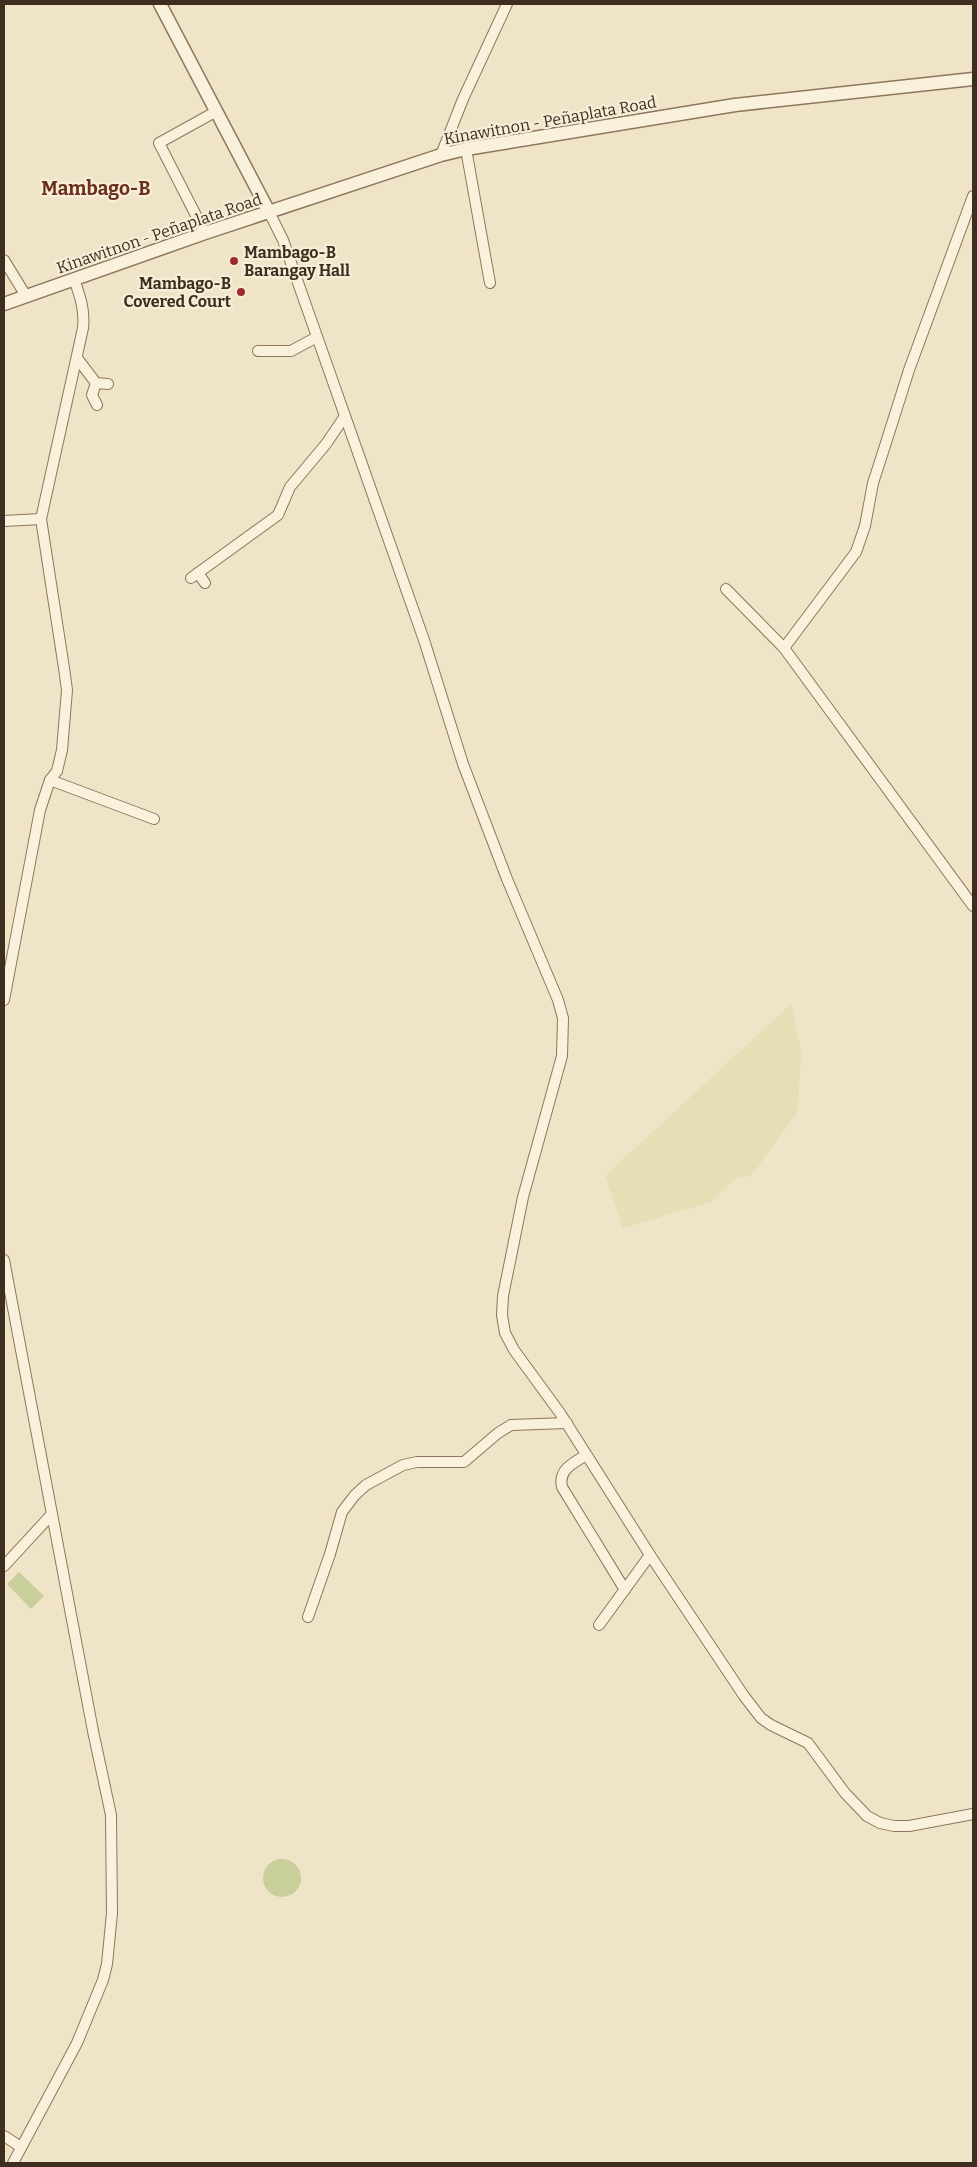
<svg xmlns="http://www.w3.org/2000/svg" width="977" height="2167" font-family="Bitter,serif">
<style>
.farmland{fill:#e6deb5}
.green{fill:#c9cf9b}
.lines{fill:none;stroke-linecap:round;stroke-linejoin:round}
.minor-casing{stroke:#8d765c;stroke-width:12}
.tertiary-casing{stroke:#8d765c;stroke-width:15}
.minor{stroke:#faf1dc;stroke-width:10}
.tertiary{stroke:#faf1dc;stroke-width:12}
.poi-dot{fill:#9e2a2b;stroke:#f7eed8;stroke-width:2}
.labels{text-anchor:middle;stroke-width:4.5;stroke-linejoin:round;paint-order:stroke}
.street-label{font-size:16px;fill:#3d2e20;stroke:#f7eed8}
.poi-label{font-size:16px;font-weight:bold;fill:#3d2e20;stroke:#f7eed8;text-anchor:start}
.quarter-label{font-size:19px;font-weight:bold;fill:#6b2e1e;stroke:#f7eed8}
</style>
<rect width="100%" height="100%" fill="#f0e4c8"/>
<polygon class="farmland" points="791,1004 801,1051 798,1111 752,1175 733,1180 711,1202 623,1228 605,1176"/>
<g class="green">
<polygon points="19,1572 44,1596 31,1609 7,1584"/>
<circle cx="282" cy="1878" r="19"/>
</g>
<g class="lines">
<g class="minor-casing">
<g id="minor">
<polyline points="466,149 490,283"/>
<polyline points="441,155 463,99 507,4"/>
<polyline points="269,212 283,240 302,294 424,640 463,764 507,879 558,1000 563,1018 562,1056 523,1197 503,1296 502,1315 505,1333 514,1350 560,1413 650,1555 744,1696 761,1718 771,1725 808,1743 845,1793 867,1816 880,1823 894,1826 909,1826 973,1814"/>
<polyline points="205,233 159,143 215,112"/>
<polyline points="4,260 26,296"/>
<polyline points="258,351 291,351 317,337"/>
<polyline points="77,358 96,383 108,384"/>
<polyline points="96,383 92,395 97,405"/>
<polyline points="4,521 41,519"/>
<polyline points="198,573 205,583"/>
<polyline points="191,578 278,515 290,487 326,444 345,416"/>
<polyline points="726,589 784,648 973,906"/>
<polyline points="784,648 856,552 865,526 873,483 884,449 909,370 973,196"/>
<polyline points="50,780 154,819"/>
<path d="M4,1000l36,-190 10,-30 7,-9 5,-21 5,-60 -3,-22 -23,-149 42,-191c2,-18 -3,-32 -9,-49"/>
<polyline points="4,1260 93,1731 111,1815 112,1913 107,1964 103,1980 77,2043 13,2163"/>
<path d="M586,1455c-12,8 -28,14 -24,32l63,103"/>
<polyline points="4,1566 52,1514"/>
<polyline points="308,1617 330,1554 342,1512 355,1495 366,1485 403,1465 417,1462 464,1462 498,1433 511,1425 567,1423"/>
<polyline points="599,1625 650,1555"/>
<polyline points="4,2136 21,2147"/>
</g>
</g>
<g class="tertiary-casing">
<g id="tertiary">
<polyline points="160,4 269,212"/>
<polyline points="4,304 205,233 441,155 466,149 735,105 973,79"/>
</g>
</g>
<use href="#minor" class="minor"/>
<use href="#tertiary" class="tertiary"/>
</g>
<g class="poi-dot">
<circle cx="234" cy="261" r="5"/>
<circle cx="241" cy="292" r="5"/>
</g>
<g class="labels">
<g class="street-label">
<text transform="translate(550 120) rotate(-10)" y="6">Kinawitnon - Peñaplata Road</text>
<text transform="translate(159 233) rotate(-19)" y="6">Kinawitnon - Peñaplata Road</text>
</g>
<g class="poi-label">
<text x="244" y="258">Mambago-B<tspan x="244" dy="18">Barangay Hall</tspan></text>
<text x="231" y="289" text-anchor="end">Mambago-B<tspan x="231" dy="18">Covered Court</tspan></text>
</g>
<g class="quarter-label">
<text x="96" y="195">Mambago-B</text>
</g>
</g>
<rect width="977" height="2167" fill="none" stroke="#3d2e20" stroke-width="10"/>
</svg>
